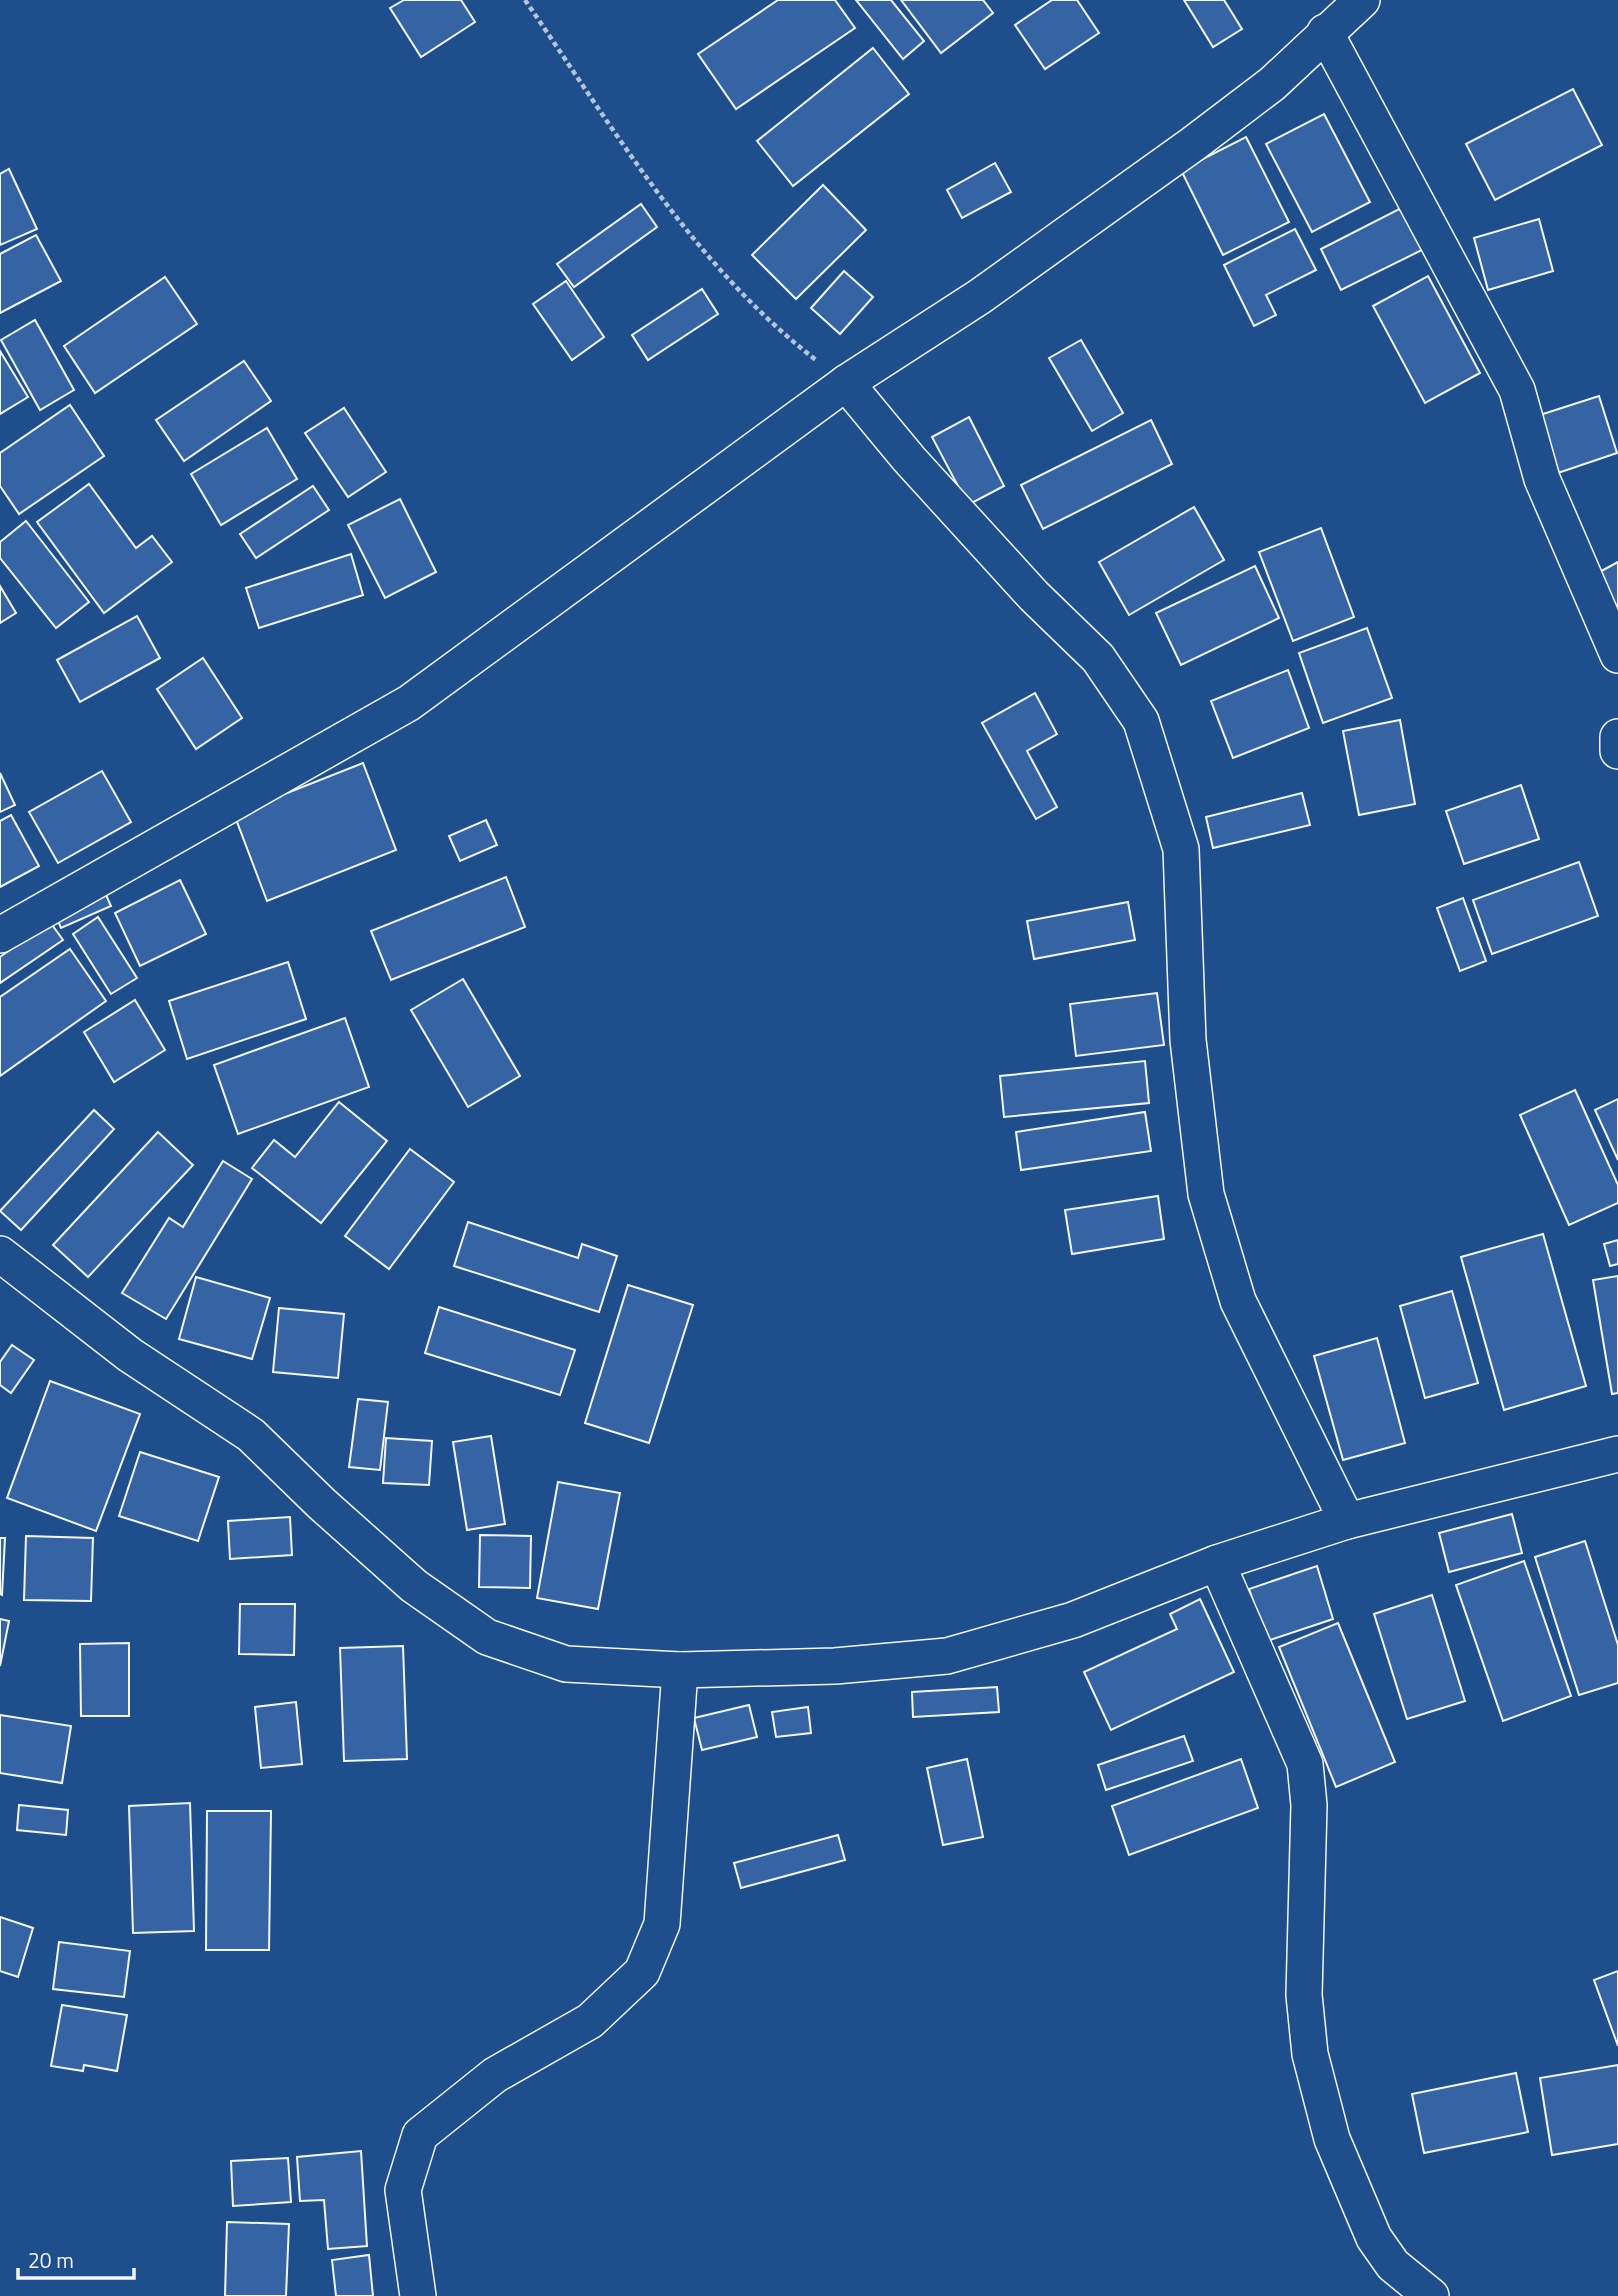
<svg xmlns="http://www.w3.org/2000/svg" width="1618" height="2296" font-family="'Titillium Web',sans-serif">
<style>
.building{fill:#3563a3;stroke:#f2f6ff;stroke-width:2}
.lines{fill:none;stroke-linecap:round;stroke-linejoin:round}
.street-casing{stroke:#f2f6ff;stroke-width:38}
.path{stroke:#b3c4dc;stroke-width:4.5;stroke-dasharray:5 3.5;stroke-linecap:butt}
.street{stroke:#1f4e8c;stroke-width:35}
</style>
<rect width="100%" height="100%" fill="#1f4e8c"/>
<g class="building">
<polygon points="404,0 461,0 475,22 421,57 390,8"/>
<polygon points="778,0 835,0 855,28 736,109 698,54"/>
<polygon points="856,0 891,0 924,41 903,59"/>
<polygon points="901,0 983,0 993,13 941,53"/>
<polygon points="1052,0 1077,0 1099,33 1045,69 1015,25"/>
<polygon points="1184,0 1224,0 1242,29 1213,47"/>
<polygon points="873,48 909,94 793,186 757,141"/>
<polygon points="1573,89 1602,145 1495,200 1466,144"/>
<polygon points="1324,114 1370,202 1312,232 1266,144"/>
<polygon points="1246,137 1289,222 1223,255 1181,170"/>
<polygon points="995,163 1011,192 962,218 947,190"/>
<polygon points="9,169 37,229 0,245 0,174"/>
<polygon points="823,185 866,230 796,299 752,255"/>
<polygon points="641,204 657,227 574,287 557,264"/>
<polygon points="1407,205 1428,247 1341,290 1321,249"/>
<polygon points="1539,219 1553,271 1488,290 1474,238"/>
<polygon points="1295,229 1316,270 1266,295 1276,315 1254,326 1224,265"/>
<polygon points="36,235 61,281 0,313 0,254"/>
<polygon points="844,271 873,297 840,334 811,308"/>
<polygon points="1428,276 1480,373 1425,403 1373,306"/>
<polygon points="165,277 197,324 95,393 64,346"/>
<polygon points="566,281 604,337 572,360 533,304"/>
<polygon points="702,289 718,314 648,360 632,335"/>
<polygon points="35,320 74,390 40,410 1,340"/>
<polygon points="1081,340 1123,413 1092,431 1049,358"/>
<polygon points="0,351 28,397 0,414"/>
<polygon points="244,361 271,401 184,461 156,420"/>
<polygon points="1599,396 1617,453 1558,473 1540,415"/>
<polygon points="70,405 104,456 19,514 0,486 0,453"/>
<polygon points="344,408 386,472 348,497 305,433"/>
<polygon points="969,417 1004,486 968,505 932,437"/>
<polygon points="1151,420 1172,464 1043,529 1021,485"/>
<polygon points="267,428 297,479 221,525 191,474"/>
<polygon points="89,484 136,548 152,536 172,562 104,613 37,522"/>
<polygon points="313,486 329,510 256,558 240,534"/>
<polygon points="400,499 436,572 385,598 348,525"/>
<polygon points="1194,507 1224,560 1129,615 1099,562"/>
<polygon points="26,521 89,602 56,628 0,558 0,542"/>
<polygon points="1321,528 1354,617 1293,641 1259,552"/>
<polygon points="351,554 363,595 259,628 246,588"/>
<polygon points="1618,562 1618,628 1592,576"/>
<polygon points="1255,566 1279,618 1181,665 1156,613"/>
<polygon points="0,586 16,613 0,623"/>
<polygon points="137,616 160,658 80,702 57,660"/>
<polygon points="1367,628 1392,698 1323,723 1299,653"/>
<polygon points="203,658 242,718 196,749 157,689"/>
<polygon points="1288,670 1309,728 1233,758 1211,701"/>
<polygon points="1035,693 1057,734 1027,751 1057,807 1036,819 982,723"/>
<polygon points="1400,720 1415,804 1359,815 1343,731"/>
<polygon points="363,763 396,850 267,901 234,814"/>
<polygon points="102,771 131,822 58,863 29,812"/>
<polygon points="0,773 15,805 0,812"/>
<polygon points="1521,785 1539,839 1464,864 1446,811"/>
<polygon points="1302,793 1310,825 1213,848 1206,817"/>
<polygon points="11,815 39,866 0,887 0,821"/>
<polygon points="486,820 497,845 460,861 449,836"/>
<polygon points="1579,862 1598,916 1492,954 1473,900"/>
<polygon points="506,877 525,927 391,980 371,931"/>
<polygon points="180,880 206,934 140,966 115,913"/>
<polygon points="102,886 111,906 61,928 52,908"/>
<polygon points="1463,898 1486,961 1460,971 1437,908"/>
<polygon points="1128,902 1135,940 1034,959 1027,921"/>
<polygon points="98,917 137,978 111,994 73,934"/>
<polygon points="50,922 63,940 0,983 0,957"/>
<polygon points="70,949 106,1001 0,1076 0,997"/>
<polygon points="288,962 306,1019 187,1059 169,1001"/>
<polygon points="463,979 520,1076 468,1107 411,1010"/>
<polygon points="1157,993 1164,1045 1076,1056 1070,1004"/>
<polygon points="135,1000 165,1050 114,1082 84,1032"/>
<polygon points="345,1018 369,1087 238,1134 214,1065"/>
<polygon points="1145,1061 1149,1103 1004,1117 1000,1076"/>
<polygon points="1575,1090 1618,1185 1618,1203 1569,1225 1520,1115"/>
<polygon points="1618,1099 1618,1160 1595,1110"/>
<polygon points="339,1102 387,1141 321,1223 252,1168 274,1140 295,1157"/>
<polygon points="94,1110 114,1129 21,1230 0,1211"/>
<polygon points="1145,1112 1151,1151 1021,1170 1016,1132"/>
<polygon points="158,1132 193,1165 88,1277 53,1245"/>
<polygon points="410,1149 454,1182 389,1269 345,1236"/>
<polygon points="223,1161 252,1179 166,1319 122,1293 169,1218 183,1227"/>
<polygon points="1158,1196 1164,1239 1072,1254 1065,1210"/>
<polygon points="468,1222 578,1258 582,1244 617,1256 599,1312 454,1266"/>
<polygon points="1543,1234 1586,1386 1504,1410 1461,1257"/>
<polygon points="1618,1240 1618,1264 1610,1266 1604,1244"/>
<polygon points="1618,1276 1618,1393 1612,1394 1593,1280"/>
<polygon points="196,1277 270,1298 252,1359 179,1339"/>
<polygon points="628,1285 693,1305 649,1443 585,1423"/>
<polygon points="1452,1291 1478,1383 1425,1398 1400,1306"/>
<polygon points="439,1307 575,1350 560,1395 425,1353"/>
<polygon points="279,1308 344,1314 338,1378 273,1372"/>
<polygon points="1377,1338 1405,1443 1343,1460 1314,1356"/>
<polygon points="12,1345 34,1360 11,1393 0,1385 0,1362"/>
<polygon points="50,1381 140,1414 96,1531 7,1498"/>
<polygon points="358,1399 388,1402 380,1470 349,1467"/>
<polygon points="491,1436 505,1524 467,1530 453,1442"/>
<polygon points="386,1438 432,1441 429,1485 383,1483"/>
<polygon points="140,1452 219,1477 198,1541 119,1516"/>
<polygon points="558,1482 620,1493 598,1609 537,1598"/>
<polygon points="1512,1514 1522,1553 1449,1572 1439,1533"/>
<polygon points="290,1517 292,1555 230,1559 228,1521"/>
<polygon points="480,1535 531,1536 530,1588 479,1587"/>
<polygon points="26,1536 93,1538 91,1601 24,1600"/>
<polygon points="0,1538 5,1538 2,1595 0,1594"/>
<polygon points="1585,1541 1618,1645 1618,1683 1579,1695 1535,1557"/>
<polygon points="1524,1561 1571,1696 1503,1721 1456,1585"/>
<polygon points="1317,1566 1333,1619 1267,1641 1249,1589"/>
<polygon points="1432,1595 1465,1701 1407,1719 1374,1614"/>
<polygon points="1200,1599 1234,1672 1111,1730 1084,1672 1177,1629 1170,1614"/>
<polygon points="240,1604 295,1604 294,1655 239,1654"/>
<polygon points="0,1619 9,1621 0,1666"/>
<polygon points="1338,1623 1395,1762 1336,1787 1279,1647"/>
<polygon points="129,1643 129,1716 81,1716 80,1644"/>
<polygon points="403,1646 407,1759 344,1761 340,1648"/>
<polygon points="997,1687 999,1712 913,1717 912,1692"/>
<polygon points="296,1702 302,1764 261,1768 255,1707"/>
<polygon points="749,1705 757,1737 702,1750 694,1718"/>
<polygon points="808,1707 811,1733 776,1737 772,1712"/>
<polygon points="0,1715 71,1726 62,1783 0,1773"/>
<polygon points="1184,1736 1193,1761 1106,1790 1098,1765"/>
<polygon points="967,1759 983,1837 943,1845 927,1768"/>
<polygon points="1241,1759 1258,1808 1129,1855 1112,1806"/>
<polygon points="190,1803 194,1931 133,1933 129,1806"/>
<polygon points="19,1805 68,1810 66,1835 17,1830"/>
<polygon points="207,1811 271,1811 269,1950 206,1950"/>
<polygon points="838,1835 845,1860 741,1888 734,1863"/>
<polygon points="0,1917 33,1928 18,1977 0,1971"/>
<polygon points="59,1942 130,1951 124,1997 53,1989"/>
<polygon points="1618,1971 1618,2046 1594,1980"/>
<polygon points="62,2005 127,2015 117,2071 84,2065 83,2071 51,2066"/>
<polygon points="1618,2065 1618,2144 1552,2155 1540,2078"/>
<polygon points="1516,2073 1528,2132 1424,2153 1412,2094"/>
<polygon points="361,2151 367,2246 328,2249 324,2200 300,2201 297,2157"/>
<polygon points="288,2158 291,2202 233,2206 231,2161"/>
<polygon points="227,2222 289,2224 286,2296 225,2296"/>
<polygon points="369,2255 373,2296 336,2296 332,2260"/>
</g>
<g class="lines">
<g class="street-casing">
<g id="street">
<polyline points="1325,32 1517,390 1542,479 1618,655"/>
<polyline points="846,383 909,459 1034,596 1098,658 1141,721 1181,849 1188,1040 1206,1194 1238,1301 1347,1521"/>
<polyline points="1618,737 1618,751"/>
<polyline points="0,935 409,703 846,383 979,297 1193,144 1272,84 1362,0"/>
<polyline points="0,1254 130,1355 251,1435 322,1504 414,1586 487,1637 566,1664 680,1670 835,1666 947,1656 1073,1620 1217,1563 1347,1521 1618,1454"/>
<polyline points="1217,1563 1305,1764 1309,1805 1304,1995 1310,2054 1332,2139 1374,2238 1393,2265 1431,2296"/>
<polyline points="418,2296 403,2190 420,2135 495,2075 590,2021 642,1972 662,1924 680,1670"/>
</g>
</g>
<path class="path" d="M525,0c87,126 168,265 291,360"/>
<use href="#street" class="street"/>
</g>
<path d="M18 2268v10h116v-10" fill="none" stroke="#f2f6ff" stroke-width="3.5"/>
<text x="28" y="2268" font-size="21" fill="#f2f6ff" stroke="#1f4e8c" stroke-width="5" paint-order="stroke">20 m</text>
</svg>
